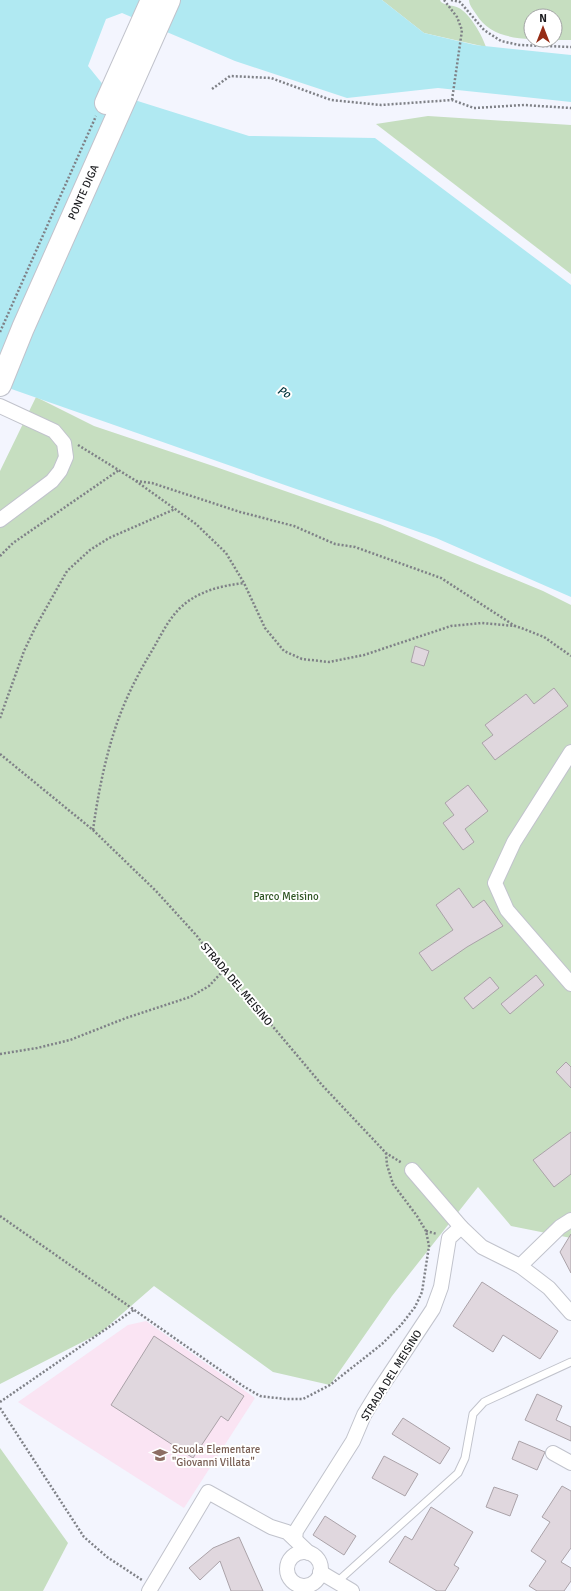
<svg xmlns="http://www.w3.org/2000/svg" width="571" height="1591" font-family="Signika,sans-serif">
<style>
.education{fill:#fae4f3}
.green{fill:#c6dec0}
.water{fill:#b0e9f2}
.building{fill:#e0d7de;stroke:#aaa2a8}
.lines{fill:none;stroke-linecap:round;stroke-linejoin:round}
.service-casing{stroke:#c1c3cc;stroke-width:9}
.minor-casing{stroke:#c1c3cc;stroke-width:16}
.primary-casing{stroke:#c1c3cc;stroke-width:24}
.path{stroke:#7f8187;stroke-width:2.5;stroke-dasharray:2 2;stroke-linecap:butt}
.service{stroke:#fff;stroke-width:7}
.minor{stroke:#fff;stroke-width:14}
.primary{stroke:#fff;stroke-width:22}
.labels{text-anchor:middle;stroke-width:4;stroke-linejoin:round;paint-order:stroke}
.street-label{font-size:11px;fill:#1a1b1e;stroke:#fff}
.park-label{font-size:11px;fill:#2e5423;stroke:#fff}
.education-label{font-size:11px;fill:#785e54;stroke:#fff;text-anchor:start}
.water-label{font-size:12px;font-style:italic;fill:#00343b;stroke:#fff}
</style>
<rect width="100%" height="100%" fill="#f3f5fe"/>
<polygon class="education" points="146,1321 255,1398 184,1508 18,1402 128,1325"/>
<g class="green">
<path d="M382,0h58l1,2c5,4 12,3 18,6 11,6 23,27 27,39l-62,-14z"/>
<path d="M469,0h102v40h-16v-24h-24v23c-22,-1 -43,-5 -55,-25 -3,-5 -7,-9 -7,-14z"/>
<polygon points="428,116 571,125 571,274 376,124"/>
<polygon points="36,397 94,426 216,467 380,524 543,591 571,605 571,1238 511,1226 478,1187 392,1296 330,1385 273,1372 154,1286 100,1333 0,1384 0,471"/>
<polygon points="0,1448 68,1543 43,1591 0,1591"/>
</g>
<polygon class="water" points="0,0 382,0 424,33 475,45 571,55 571,102 438,88 347,98 235,61 122,13 106,19 88,66 109,92 249,136 375,138 571,285 571,597 436,538 0,385"/>
<g class="building">
<polygon points="415,646 429,651 424,666 411,662"/>
<polygon points="554,688 568,706 495,760 482,743 493,735 485,725 526,694 534,704"/>
<polygon points="468,785 488,811 465,829 474,842 463,850 443,823 454,815 445,803"/>
<polygon points="459,888 473,908 484,900 503,926 467,947 432,971 419,953 453,930 436,905"/>
<polygon points="536,975 544,985 510,1014 501,1004"/>
<polygon points="490,977 499,988 473,1009 464,998"/>
<polygon points="566,1062 571,1067 571,1088 556,1072"/>
<polygon points="571,1132 571,1174 554,1187 533,1160"/>
<polygon points="571,1234 571,1273 560,1252"/>
<polygon points="482,1282 558,1331 540,1359 503,1335 493,1352 453,1326"/>
<polygon points="154,1336 244,1396 228,1421 221,1416 193,1458 111,1405"/>
<polygon points="537,1394 562,1406 556,1420 571,1427 571,1441 525,1420"/>
<polygon points="403,1418 450,1448 440,1464 392,1434"/>
<polygon points="519,1441 545,1452 537,1470 512,1459"/>
<polygon points="384,1456 418,1474 405,1496 372,1478"/>
<polygon points="562,1486 571,1491 571,1548 561,1562 571,1568 571,1581 564,1591 537,1591 529,1586 546,1561 531,1551 550,1522 542,1517"/>
<polygon points="494,1487 518,1495 510,1516 486,1507"/>
<polygon points="431,1507 473,1532 454,1565 459,1568 445,1591 437,1591 389,1562 405,1536 412,1540"/>
<polygon points="325,1516 356,1536 344,1555 313,1535"/>
<polygon points="239,1537 263,1591 231,1591 220,1561 200,1580 189,1568 213,1548"/>
</g>
<g class="lines">
<g class="service-casing">
<polyline id="service" points="337,1582 458,1473 465,1458 473,1414 484,1402 571,1362"/>
</g>
<g class="minor-casing">
<g id="minor">
<polyline points="0,406 54,431 64,443 66,457 60,471 52,481 0,520"/>
<polyline points="571,752 514,842 495,883 507,910 571,984"/>
<polyline points="412,1170 461,1227"/>
<polyline points="520,1266 560,1227 571,1220"/>
<polyline points="553,1453 571,1463"/>
<polyline points="295,1539 296,1531 353,1441 364,1415 378,1392 433,1309 441,1287 449,1238 461,1227 482,1247 520,1266 549,1288 571,1313"/>
<circle cx="304" cy="1569" r="17"/>
<polyline points="320,1572 352,1591"/>
<polyline points="149,1591 208,1492 271,1527 287,1532 309,1553"/>
</g>
</g>
<g class="primary-casing">
<g id="primary">
<polyline points="106,103 152,0"/>
<polyline points="0,385 23,328 169,0"/>
</g>
</g>
<g class="path">
<polyline points="444,0 457,17 462,30 452,100"/>
<polyline points="451,0 460,2 484,30 501,41 519,45 571,47"/>
<polyline points="212,89 230,76 271,78 331,100 381,105 452,100 474,108 524,105 571,108"/>
<polyline points="0,332 96,116"/>
<polyline points="78,445 133,479 196,524 226,553 244,583 265,628 284,651 302,659 329,662 364,655 451,626 482,623 515,626 524,629 544,637 571,656"/>
<polyline points="136,481 152,483 240,512 294,526 335,544 355,547 441,578 515,626"/>
<polyline points="0,556 13,543 119,470"/>
<polyline points="0,718 24,651 36,626 67,571 90,550 109,538 175,509"/>
<polyline points="0,754 93,830 156,891 197,936 223,971 264,1016 322,1085 386,1153 402,1163"/>
<path d="M93,830c5,-36 12,-72 24,-107 9,-26 22,-51 36,-74 8,-14 15,-29 27,-41 18,-17 40,-22 64,-25"/>
<polyline points="0,1054 37,1048 70,1040 126,1018 190,997 209,986 223,971"/>
<polyline points="0,1216 243,1386 260,1396 285,1399 303,1399 330,1385 382,1344 401,1325 415,1307 422,1292 429,1246 426,1231 417,1216 393,1184 387,1165 386,1153"/>
<polyline points="426,1231 437,1234"/>
<polyline points="0,1402 135,1309"/>
<polyline points="0,1408 84,1537 107,1557 142,1580"/>
</g>
<use href="#service" class="service"/>
<use href="#minor" class="minor"/>
<use href="#primary" class="primary"/>
</g>
<defs>
<g id="school-bare" transform="scale(1.2)"><path d="M0-5L7-2L0 1L-7-2ZM-4 1L0 2.5L4 1V4Q0 6-4 4Z" fill="#8d6e63" stroke="#fff" stroke-width="2.5" paint-order="stroke"/></g>
</defs>
<g fill-rule="evenodd">
<use href="#school-bare" x="160" y="1455"/>
</g>
<g class="labels">
<g class="street-label">
<text transform="translate(83 192) rotate(-66)" y="4">PONTE DIGA</text>
<text transform="translate(237 984) rotate(50)" y="4">STRADA DEL MEISINO</text>
<text transform="translate(391 1375) rotate(-58)" y="4">STRADA DEL MEISINO</text>
</g>
<g class="park-label">
<text x="286" y="900">Parco Meisino</text>
</g>
<g class="education-label">
<text x="172" y="1453">Scuola Elementare<tspan x="172" dy="13">"Giovanni Villata"</tspan></text>
</g>
<g class="water-label">
<text transform="translate(284 392) rotate(29)" y="4">Po</text>
</g>
</g>
<g transform="translate(543 28)"><circle r="19" fill="#ffffff" stroke="#a3a4a5"/>
<path d="M0-3L7 15L0 10L-7 15Z" fill="#952c15"/>
<text y="-6" font-size="11" font-weight="bold" text-anchor="middle" fill="#1a1b1e">N</text>
</g>
</svg>
